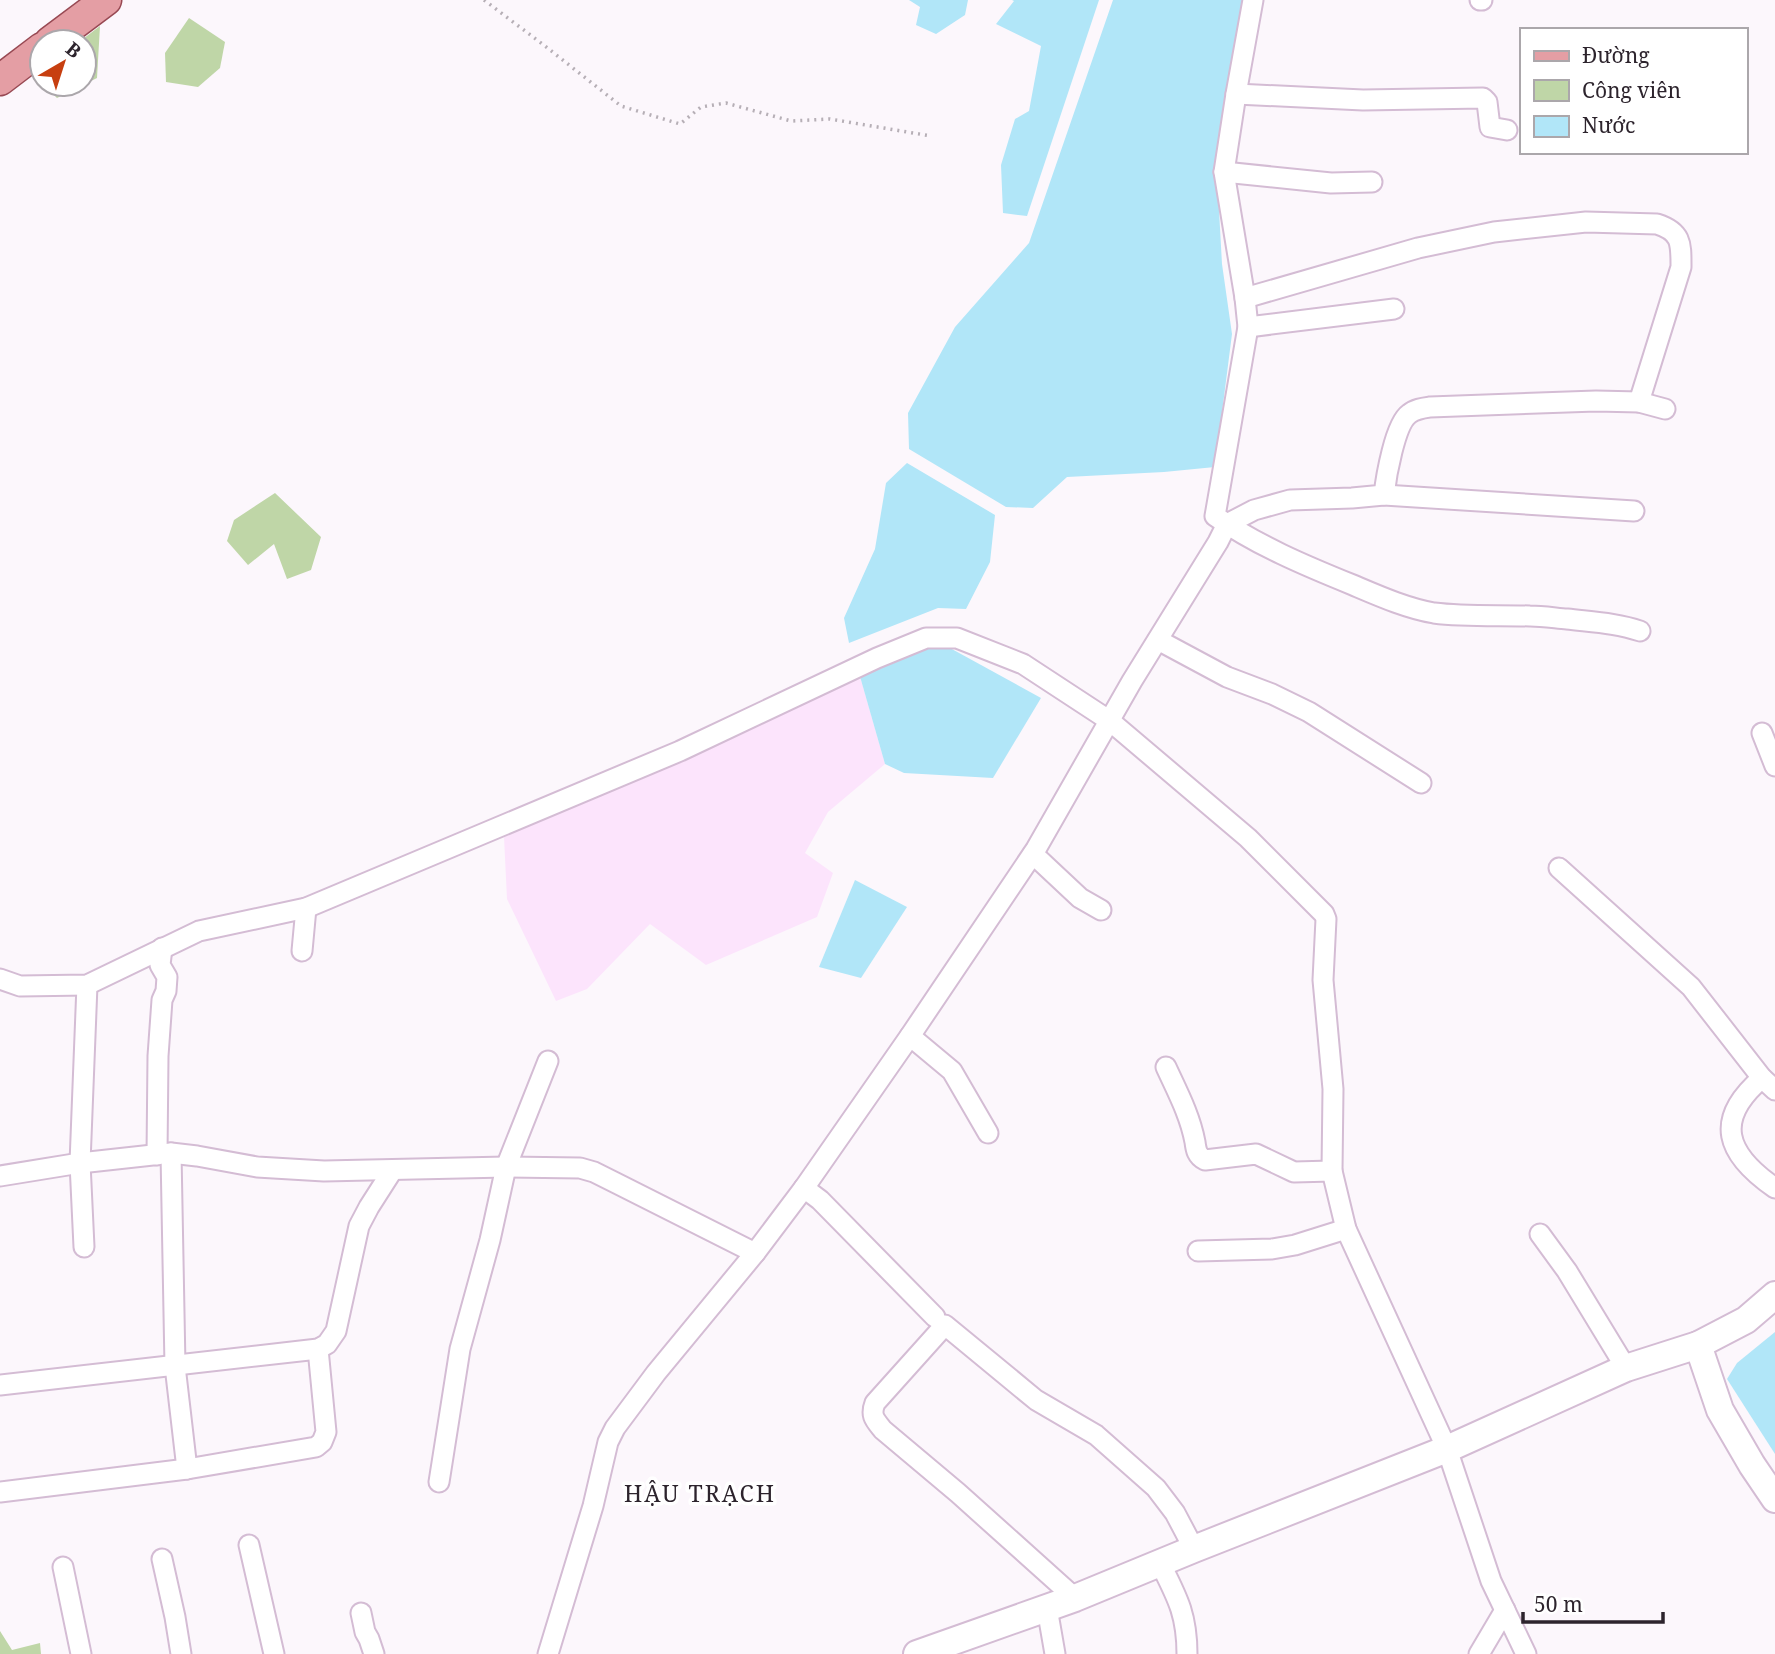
<svg xmlns="http://www.w3.org/2000/svg" width="1775" height="1654" font-family="'Noto Serif',serif">
<style>
.built{fill:#fce4fc}
.green{fill:#bfd6a7}
.water{fill:#b1e6f8}
.lines{fill:none;stroke-linecap:round;stroke-linejoin:round}
.street-casing{stroke:#d4bcd4;stroke-width:23}
.secondary-casing{stroke:#d4bcd4;stroke-width:30}
.primary-casing{stroke:#984953;stroke-width:33}
.path{stroke:#b6afb6;stroke-width:3.5;stroke-dasharray:2 5;stroke-linecap:butt}
.street{stroke:#fff;stroke-width:19}
.secondary{stroke:#fff;stroke-width:26}
.primary{stroke:#e49ea4;stroke-width:30}
.labels{text-anchor:middle;stroke-width:7;stroke-linejoin:round;paint-order:stroke}
.quarter-label{font-size:23px;letter-spacing:2px;fill:#2d242d;stroke:#fff}
</style>
<rect width="100%" height="100%" fill="#fcf7fc"/>
<polygon class="built" points="859,673 885,764 828,812 805,853 833,873 817,917 706,965 650,924 587,989 556,1001 507,899 504,837"/>
<g class="green">
<polygon points="189,18 225,42 220,68 198,87 166,82 165,53"/>
<polygon points="100,26 97,78 57,98 48,89 54,84 84,84 84,42 79,42"/>
<polygon points="275,493 321,537 311,570 287,579 274,544 248,565 227,541 234,520"/>
<polygon points="0,1631 12,1650 40,1643 41,1654 0,1654"/>
</g>
<g class="water">
<polygon points="909,0 968,0 965,15 936,34 916,25 920,7"/>
<polygon points="1012,0 1099,0 1027,216 1003,213 1001,165 1015,119 1029,111 1041,46 996,24 1014,1"/>
<polygon points="1113,0 1246,0 1217,174 1222,264 1232,334 1215,467 1164,472 1067,477 1033,508 1006,507 909,449 908,413 955,327 1029,243"/>
<polygon points="907,463 995,515 990,562 966,609 938,608 849,643 844,618 875,549 886,483"/>
<polygon points="918,645 950,648 1041,698 993,778 904,773 885,764 859,673"/>
<polygon points="855,880 907,907 861,978 819,967"/>
<polygon points="1775,1332 1775,1454 1727,1379 1737,1363"/>
</g>
<g class="lines">
<g class="street-casing">
<g id="street">
<path d="M1253,0l-17,94 -12,78 21,126 3,29 -33,189c41,29 91,50 138,69 26,11 53,23 81,28 31,4 64,2 96,3 12,0 25,2 37,3 25,3 50,4 73,12"/>
<polyline points="1480,0 1482,0"/>
<polyline points="1236,94 1363,100 1483,98 1487,102 1490,127 1507,130"/>
<polyline points="1224,172 1331,183 1372,182"/>
<path d="M1245,298l173,-50 76,-16 92,-10 71,2c25,8 24,20 24,43l-42,135"/>
<polyline points="1248,327 1394,309"/>
<polyline points="1384,495 1634,511"/>
<polyline points="1158,640 1227,677 1272,694 1309,712 1421,783"/>
<polyline points="1762,733 1775,766"/>
<polyline points="1033,854 1080,898 1101,910"/>
<polyline points="1559,868 1691,987 1762,1078 1775,1090"/>
<polyline points="302,951 306,908"/>
<polyline points="0,979 20,986 87,985 199,931 306,908 680,751 877,658 926,638 957,638 1023,664 1110,721 1248,838 1324,914 1326,919 1323,980 1333,1089 1332,1171 1346,1229 1447,1449 1491,1581 1526,1654"/>
<polyline points="910,1036 952,1071 988,1133"/>
<path d="M1166,1067c11,24 24,48 29,75 1,8 2,14 10,18l51,-6 38,18 38,-1"/>
<path d="M1762,1078c-49,42 -36,76 13,110"/>
<polyline points="171,1153 175,1366 187,1469"/>
<polyline points="157,1155 158,1056 162,1000 166,991 167,977 160,965 162,948"/>
<polyline points="0,1176 80,1163 171,1153 197,1156 257,1167 324,1171 506,1167 580,1168 594,1172 616,1183 755,1253"/>
<polyline points="804,1188 820,1200 935,1317"/>
<polyline points="1540,1234 1567,1271 1626,1368"/>
<polyline points="84,1247 80,1163 87,985"/>
<polyline points="1198,1251 1272,1249 1295,1245 1346,1229"/>
<polyline points="0,1385 318,1349 327,1344 336,1331 359,1226 369,1207 392,1171"/>
<polyline points="439,1482 460,1349 490,1240 506,1167 548,1061"/>
<polyline points="0,1492 187,1469 316,1447 322,1442 326,1432 318,1349"/>
<polyline points="249,1545 274,1654"/>
<polyline points="162,1559 175,1617 181,1654"/>
<path d="M1160,1563c17,34 27,51 27,91"/>
<polyline points="63,1567 81,1654"/>
<path d="M1075,1598l-117,-105 -75,-63c-8,-10 -13,-14 -8,-27l70,-78 91,75 60,35 60,53 19,25 19,36"/>
<polyline points="1047,1608 1055,1654"/>
<polyline points="361,1613 365,1632 369,1639 374,1654"/>
<path d="M548,1654l45,-148 15,-64 7,-14 41,-55 99,-120 49,-65 106,-152 126,-187 96,-168 86,-139 9,-18 27,-14 36,-10 62,-2 32,-3c2,-18 11,-71 25,-81 6,-5 14,-6 21,-7l166,-6 43,1 26,7"/>
<polyline points="1479,1654 1505,1610"/>
</g>
</g>
<g class="secondary-casing">
<g id="secondary">
<polyline points="1775,1295 1746,1320 1698,1345 1720,1410 1752,1465 1775,1499"/>
<polyline points="917,1654 1075,1598 1194,1549 1447,1449 1626,1368 1698,1345"/>
</g>
</g>
<g class="primary-casing">
<g id="primary">
<polyline points="50,42 106,0"/>
<polyline points="0,80 42,48"/>
</g>
</g>
<polyline class="path" points="484,0 545,46 621,106 680,124 701,107 726,103 791,121 830,119 931,136"/>
<use href="#street" class="street"/>
<use href="#secondary" class="secondary"/>
<use href="#primary" class="primary"/>
</g>
<g class="labels">
<g class="quarter-label">
<text x="700" y="1502">HẬU TRẠCH</text>
</g>
</g>
<rect x="1520" y="28" width="228" height="126" fill="#ffffff" stroke="#aba7ab" stroke-width="2"/>
<rect x="1534" y="51" width="35" height="10" fill="#e49ea4" stroke="#aba7ab" stroke-width="2"/>
<text x="1582" y="63" font-size="21" fill="#2d242d">Đường</text>
<rect x="1534" y="80" width="35" height="21" fill="#bfd6a7" stroke="#aba7ab" stroke-width="2"/>
<text x="1582" y="98" font-size="21" fill="#2d242d">Công viên</text>
<rect x="1534" y="116" width="35" height="21" fill="#b1e6f8" stroke="#aba7ab" stroke-width="2"/>
<text x="1582" y="133" font-size="21" fill="#2d242d">Nước</text>
<g transform="translate(63 63) rotate(39)"><circle r="33" fill="#ffffff" stroke="#aba7ab" stroke-width="2"/>
<path d="M0-5L12 26L0 18L-12 26Z" fill="#c73f10"/>
<text y="-10" font-size="19" font-weight="bold" text-anchor="middle" fill="#2d242d">B</text>
</g>
<path d="M1523 1612v10h140v-10" fill="none" stroke="#2d242d" stroke-width="3.5"/>
<text x="1534" y="1612" font-size="21" fill="#2d242d" stroke="#ffffff" stroke-width="5" paint-order="stroke">50 m</text>
</svg>
